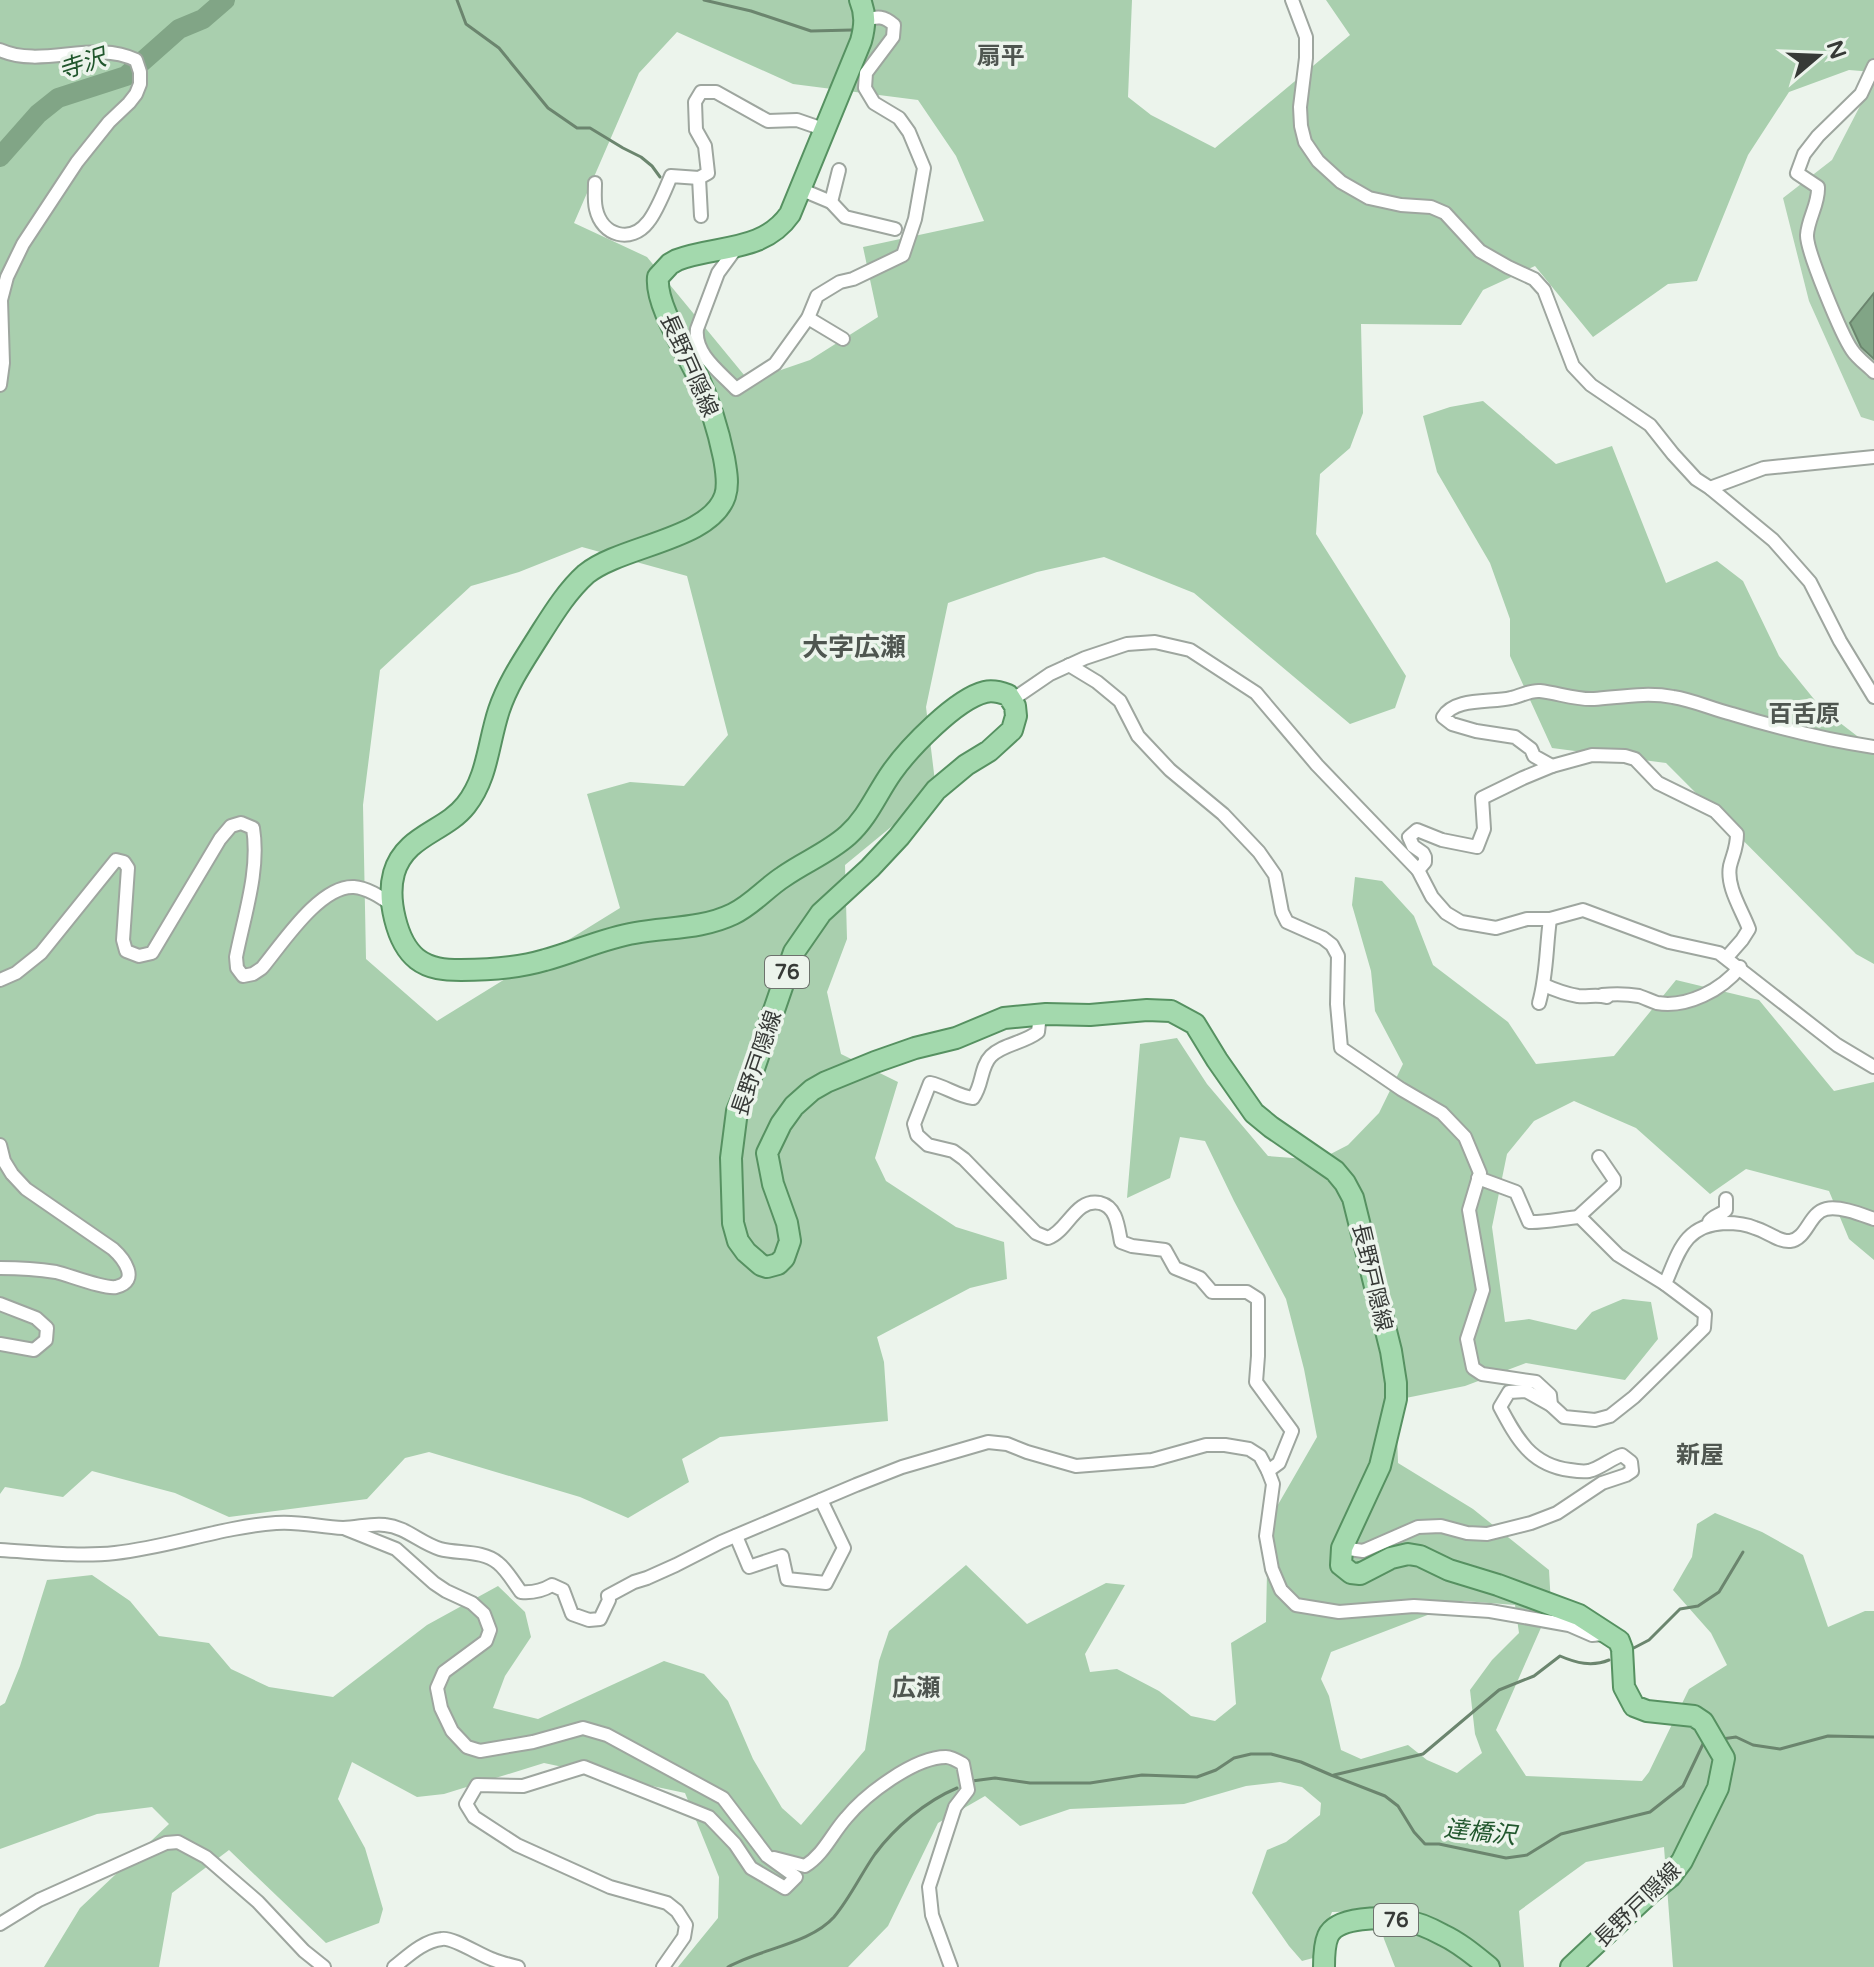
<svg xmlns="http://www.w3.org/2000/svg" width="1874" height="1967" font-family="'Varela Round','Noto Sans JP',sans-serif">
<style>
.green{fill:#b1d2b5}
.forest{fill:#a9cfae;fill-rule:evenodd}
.water{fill:#81a586;stroke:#6b856e;stroke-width:2}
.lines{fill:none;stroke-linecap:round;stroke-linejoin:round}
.stream{stroke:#6b856e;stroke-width:3}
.river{stroke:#81a586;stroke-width:20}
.minor-casing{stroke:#9ea69f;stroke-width:16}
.primary-casing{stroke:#569161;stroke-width:24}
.minor{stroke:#fff;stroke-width:12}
.primary{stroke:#a3d9ad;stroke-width:20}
.labels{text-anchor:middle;stroke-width:7;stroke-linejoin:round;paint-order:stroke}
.shield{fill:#ecf4ec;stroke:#6d726d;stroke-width:2}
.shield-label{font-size:20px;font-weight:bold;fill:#373a37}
.street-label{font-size:22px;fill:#373a37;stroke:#ecf4ec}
.neighbourhood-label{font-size:24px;font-weight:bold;fill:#4f5650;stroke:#ecf4ec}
.water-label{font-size:24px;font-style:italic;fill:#21572d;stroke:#ecf4ec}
.quarter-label{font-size:26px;font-weight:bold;fill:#4f5650;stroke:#ecf4ec}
</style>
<rect width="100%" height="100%" fill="#ecf4ec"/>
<polygon class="green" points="1874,79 1874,421 1861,417 1809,301 1783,198 1832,160"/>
<g class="forest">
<path d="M0,0h1132l-4,97 23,18 64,33 135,-113 -24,-35h548v72l-25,-2 -60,22 -41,63 -51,126 -29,3 -75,53 -58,-71 -52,24 -22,35 -100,-1 2,89 -13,35 -30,26 -4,60 90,142 -11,32 -45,16 -156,-131 -90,-36 -67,15 -89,31 -22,104 10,83 -91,75 2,74 -20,53 14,62 57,28 -23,76 11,23 70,46 48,15 3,37 -37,9 -93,49 7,25 4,59 -168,16 -38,22 7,23 -61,36 -48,-21 -151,-45 -24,6 -38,41 -138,18 -54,-24 -83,-22 -29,26 -58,-10 -5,7zM677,32l116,52 125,16 38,56 28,65 -121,26 15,70 -68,43 -61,21 -102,-124 -73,-34 65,-150zM582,547l105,29 41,159 -44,51 -54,-4 -43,12 33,114 -183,113 -71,-62 -3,-154 17,-135 91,-84 48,-14z"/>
<polygon points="1483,401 1556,464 1612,446 1666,583 1717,561 1743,581 1779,656 1822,709 1874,749 1874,964 1856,954 1666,763 1552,748 1510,656 1510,619 1490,563 1437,472 1423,416 1450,407"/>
<path d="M1355,877l27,4 32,35 19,49 75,57 28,42 78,-8 62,-76 83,20 75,91 40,-9v178l-25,-21 -20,-48 -83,-22 -36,25 -74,-66 -62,-27 -40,20 -27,33 -15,73 13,95 24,-3 47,11 16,-18 31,-13 28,3 7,37 -33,41 -99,-17 -61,23 -69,14 2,63 75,46 76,61 2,35 -55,125 30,46 116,5 7,-9 40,-83 38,-24 -16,-32 -38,-43 19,-33 5,-33 18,-11 47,19 41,23 25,72 37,-16h9v356h-201l-9,-120 -78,15 -67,49 5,56h-129l-11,-28 -7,-28 -45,1 -19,46 -11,3 -13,-15 -37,-53 15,-43 19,-8 34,-27 1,-12 -19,-16 -22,-5 -34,4 -62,18 -114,5 -50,17 -35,-30 -47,27 -50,103 -40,41h-170l40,-49 1,-41 -34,-84 -141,-30 -100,31 -27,3 -65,-35 -14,37 27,49 18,61 -4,14 -53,20 -97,-93 -57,43 -13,74h-115l36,-59 89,-84 -17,-17 -55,7 -97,35v-143l5,-3 15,-37 27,-86 45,-5 38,26 29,35 50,7 22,26 38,18 64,10 94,-72 71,-39 27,26 6,25 -26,39 -12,32 45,11 126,-58 40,13 24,27 25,58 29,49 19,17 64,-75 14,-89 10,-30 77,-66 61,59 79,-41 19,2 -40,69 5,18 27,-3 42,22 32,25 24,5 21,-17 -5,-61 35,-21 2,-100 49,-85 -13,-68 -18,-70 -52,-98 -29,-60 -25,-4 -10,41 -43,20 13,-154 37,-6 30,46 61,72 51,4 29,-15 31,-32 24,-49 -28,-53 -4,-40 -19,-66zM1464,1601l51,4 4,28 -27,27 -22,30 5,44 7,19 -25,20 -30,-13 -19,-15 -47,14 -20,-9 -12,-54 -8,-17 10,-27z"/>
</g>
<polygon class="water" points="1874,293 1874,359 1861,347 1850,323"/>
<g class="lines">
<g class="stream">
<polyline points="457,0 466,24 499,48 548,108 577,128 590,128 623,148 641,157 652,166 660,177"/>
<polyline points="704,0 751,11 811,31 852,30"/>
<polyline points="1628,1651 1649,1640 1680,1609 1698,1606 1719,1592 1743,1552"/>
<polyline points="1722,1739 1736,1737 1753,1745 1780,1749 1828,1736 1874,1737"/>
<path d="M1334,1775l89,-21 76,-64 35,-14 26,-20c16,7 32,11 49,4"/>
<polyline points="972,1781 995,1778 1030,1783 1090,1783 1142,1775 1197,1777 1216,1770 1234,1758 1251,1754 1271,1754 1301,1762 1331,1775 1385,1796 1398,1806 1414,1832 1425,1844 1439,1844 1506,1858 1527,1855 1561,1834 1650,1812 1683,1786 1703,1744 1707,1743"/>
<path d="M728,1967c31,-18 82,-23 106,-50 16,-19 27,-43 41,-63 20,-27 51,-53 82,-66"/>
</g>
<polyline class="river" points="0,157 38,114 58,98 126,76 179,29 203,19 225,0"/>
<g class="minor-casing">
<g id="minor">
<polyline points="1292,0 1306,37 1306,58 1300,107 1301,126 1305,142 1318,161 1341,182 1369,198 1401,205 1431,207 1445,213 1480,251 1508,267 1534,279 1544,290 1573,366 1591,385 1650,425 1673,454 1696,479 1710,488 1773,540 1810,582 1840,641 1874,697"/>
<path d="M0,50c43,19 93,-11 136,10l4,12v12l-4,10 -7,9 -20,19 -32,40 -54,82 -16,33 -6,23 2,63 -3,22"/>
<path d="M1874,66l-13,28 -43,42 -14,18 -7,19 21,14c1,17 -10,31 -11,48 -1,15 35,101 45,115 5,8 15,15 22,22"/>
<path d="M595,183c0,8 -1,18 1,26 6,27 35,35 52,13 9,-11 17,-32 23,-46l28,2"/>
<polyline points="800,189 831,202 839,170"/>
<polyline points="831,202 845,217 895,229"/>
<polyline points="701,216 699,178 708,173 705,146 696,130 695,102 701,92 716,92 768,121 797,120 823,129"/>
<path d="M737,247l-19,26 -21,56c-3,25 23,43 39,60l39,-25 33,-46 9,-22 23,-14 13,-3 50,-24 12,-36 9,-51 -15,-36 -10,-14 -25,-15 -9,-15 1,-15 27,-36 1,-12c-10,-9 -16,-9 -29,-5"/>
<polyline points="808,318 843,339"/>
<polyline points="1710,488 1764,468 1874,457"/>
<polyline points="1069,665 1097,682 1120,701 1138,736 1170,770 1223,814 1259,852 1275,875 1282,912 1287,922 1323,938 1332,945 1338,956 1337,1004 1341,1048 1401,1089 1442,1113 1465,1137 1480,1173 1469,1210 1483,1290 1467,1339 1473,1368 1482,1374 1536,1382 1550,1395 1551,1405"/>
<polyline points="1012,700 1050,674 1085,658 1127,644 1155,642 1190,650 1256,693 1317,765 1418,870 1432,897 1446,913 1461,922 1496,928 1527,919 1550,919 1583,910 1669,942 1719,953 1837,1045 1874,1067"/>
<path d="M1552,766l40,-11 33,1 10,3 23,24 57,28 22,23c0,14 -4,20 -7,32 -4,21 12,44 19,63l-7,11 -15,17"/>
<path d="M1418,870l7,-8v-5l-2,-4 -10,-7 -4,-9 8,-7 25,10 35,7 7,-18 -2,-31 41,-20 29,-12 -18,-10 -3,-7 -16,-12 -39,-6 -24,-7 -9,-7c12,-20 48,-14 68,-19 10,-2 19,-8 29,-7 18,2 36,9 54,8 27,-2 53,-7 79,-2 20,3 39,12 59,17 46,14 94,26 142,33"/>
<path d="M0,980l16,-7 25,-20 75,-93 8,2 4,6 -5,72 3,11 13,5 13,-3 68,-114 11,-13 10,-3 12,5c7,42 -9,88 -17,129l1,11 6,8 10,-2 9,-6c20,-24 58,-83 92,-81 14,1 28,11 40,19"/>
<path d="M1544,985c11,5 22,9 34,11 10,1 19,-2 29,1"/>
<path d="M1602,995c12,-1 25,-1 37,1 6,2 12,5 18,7 30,5 65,-13 83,-36"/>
<path d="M1539,1003c8,-28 7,-55 11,-84"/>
<path d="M1040,1014l-2,18c-14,11 -35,12 -47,24 -11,11 -8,29 -18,42 -16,-2 -28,-12 -43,-15l-16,41 3,11 11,10 25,6 11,8 72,74 12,5c20,-7 27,-40 52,-35 17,4 18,24 21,39l11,4 33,4 10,18 25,10 12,14h35l11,7v57l-2,26 36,49 -13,32 -11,8"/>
<path d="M0,1145l4,16 8,13 14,15 87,60c10,9 28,32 3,38 -12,2 -47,-12 -60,-15 -19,-3 -37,-4 -56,-4"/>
<path d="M1478,1178l38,14 13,30c13,1 36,-4 51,-5l38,38 47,29"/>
<polyline points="1578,1217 1614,1184 1614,1179 1599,1157"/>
<path d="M1709,1222c3,-6 12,-7 17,-12v-11"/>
<polyline points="0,1304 36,1318 47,1328 46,1340 34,1350 0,1344"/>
<polyline points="346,1529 396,1549 434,1583 446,1591 472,1603 484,1614 490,1630 486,1641 444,1672 437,1688 441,1708 452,1731 467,1747 480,1751 533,1742 583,1728 607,1735 723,1798 767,1856 796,1877 785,1888 751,1868 735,1844 709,1817 584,1767 523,1786 477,1785 466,1804 474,1817 517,1845 610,1887 667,1903 677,1911 686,1925 684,1937 663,1967"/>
<polyline points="736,1536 749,1567 782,1556 787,1579 826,1583 844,1548 821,1500"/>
<path d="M1342,1548l21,3 55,-24 23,-1 26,7 20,1 44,-11 26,-10 45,-30 24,-8 6,-4 -1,-9 -9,-7c-12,4 -21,13 -33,16 -6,1 -13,0 -19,-1 -39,-5 -53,-31 -70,-63l9,-15 17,-1 25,14 13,12 31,3 15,-4 24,-19 70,-69 1,-14 -40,-30c14,-32 19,-59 60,-61 10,0 21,1 30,5 11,3 24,14 35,13 17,-2 19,-28 36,-32 14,-3 34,5 48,10"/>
<path d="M0,1550c36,2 79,7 115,3 55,-6 106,-26 161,-30 23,-2 44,4 67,5 14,0 28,-5 42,-3 21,2 35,18 55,24 18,5 43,1 58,14 9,7 16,20 23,29 12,1 21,-1 31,-7l11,5 9,24 17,6 11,-1 9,-19 -1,-4 26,-14 13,-4 29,-13 45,-23 135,-57 46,-18 86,-25 19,2 20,8 49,14 76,-6 54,-15h19l24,4 11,7 8,15 5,13 -7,52 6,33 9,21 15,15 43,7 75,-6 76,5 79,14 23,10 12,-1"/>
<path d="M774,1858l31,8c19,-12 26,-31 41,-48 19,-23 68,-61 100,-61 5,0 12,4 17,7l5,26 -13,17 -26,80 3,28 19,52"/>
<polyline points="0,1924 39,1900 166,1843 178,1842 206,1857 258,1902 304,1951 324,1967"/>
<path d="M394,1967c14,-11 29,-26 48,-28 11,-2 39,17 52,21 8,3 16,5 24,7"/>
</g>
</g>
<g class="primary-casing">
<g id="primary">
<path d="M860,0c6,14 5,26 1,41l-71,173c-27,39 -74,31 -113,46l-7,4 -12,13c-3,28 28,74 40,100 12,26 20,52 26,81 2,12 5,26 1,38 -15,44 -103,49 -139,78 -19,17 -33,40 -47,62 -15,24 -31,47 -40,74 -11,33 -11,67 -33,95 -21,27 -61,30 -72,68 -7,25 2,69 23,86 13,10 28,11 44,11 28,0 57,-2 84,-10 30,-8 59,-22 90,-27 33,-6 67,-4 98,-19 19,-9 33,-26 50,-37 21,-15 45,-24 65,-42 20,-18 29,-42 44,-63 17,-24 64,-73 93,-80 8,-2 15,0 23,3l7,11 1,10 -4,14 -23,21 -23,14 -30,25 -37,47 -29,31 -49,45 -27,39 -43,125 -14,34 -6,47 2,65 5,18 8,11 15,13 6,2 11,-3 6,-6 6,-17 -3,-18 -14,-39 -6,-31 14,-29 13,-18 18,-16 14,-8 49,-20 40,-14 41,-10 48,-20 42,-4 44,1 57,-5 24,1 13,7 11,6 22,36 37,53 17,14 64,44 10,12 8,15 38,153 5,32v16l-16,67 -38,82 -1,17 10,8 9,1 31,-16 17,-4 12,2 29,14 49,15 81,30 40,26 3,8 2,38 10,19 13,5 47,5 9,6 21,36 -6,30 -36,73 -12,16 -20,16 -79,74"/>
<path d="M1324,1967c0,-9 0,-22 4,-31 9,-20 55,-19 75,-16 13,2 29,9 40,15 17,8 31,20 46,32"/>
</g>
</g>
<use href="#minor" class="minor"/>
<use href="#primary" class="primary"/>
</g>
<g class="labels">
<g class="shield">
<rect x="765" y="956" width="44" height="32" rx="6"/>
<rect x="1374" y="1904" width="44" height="32" rx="6"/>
</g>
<g class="shield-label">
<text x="787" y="979">76</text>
<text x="1396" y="1927">76</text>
</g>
<g class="street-label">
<text transform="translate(690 365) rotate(66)" y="8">長野戸隠線</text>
<text transform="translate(756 1063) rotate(-71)" y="8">長野戸隠線</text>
<text transform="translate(1373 1277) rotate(77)" y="8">長野戸隠線</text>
<text transform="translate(1637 1904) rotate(-44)" y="8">長野戸隠線</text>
</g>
<g class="neighbourhood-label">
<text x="1001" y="64">扇平</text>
<text x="1804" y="722">百舌原</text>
<text x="1700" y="1463">新屋</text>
<text x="916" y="1696">広瀬</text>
</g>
<g class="water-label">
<text transform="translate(82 64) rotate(-18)" y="8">寺沢</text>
<text transform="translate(1480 1832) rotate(6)" y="8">達橋沢</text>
</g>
<g class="quarter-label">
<text x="854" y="656">大字広瀬</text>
</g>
</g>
<g transform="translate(1818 56) rotate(71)" stroke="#ecf4ec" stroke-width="6" paint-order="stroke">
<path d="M0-6L14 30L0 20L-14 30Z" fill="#373a37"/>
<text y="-12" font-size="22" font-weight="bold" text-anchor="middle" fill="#373a37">N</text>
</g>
</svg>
